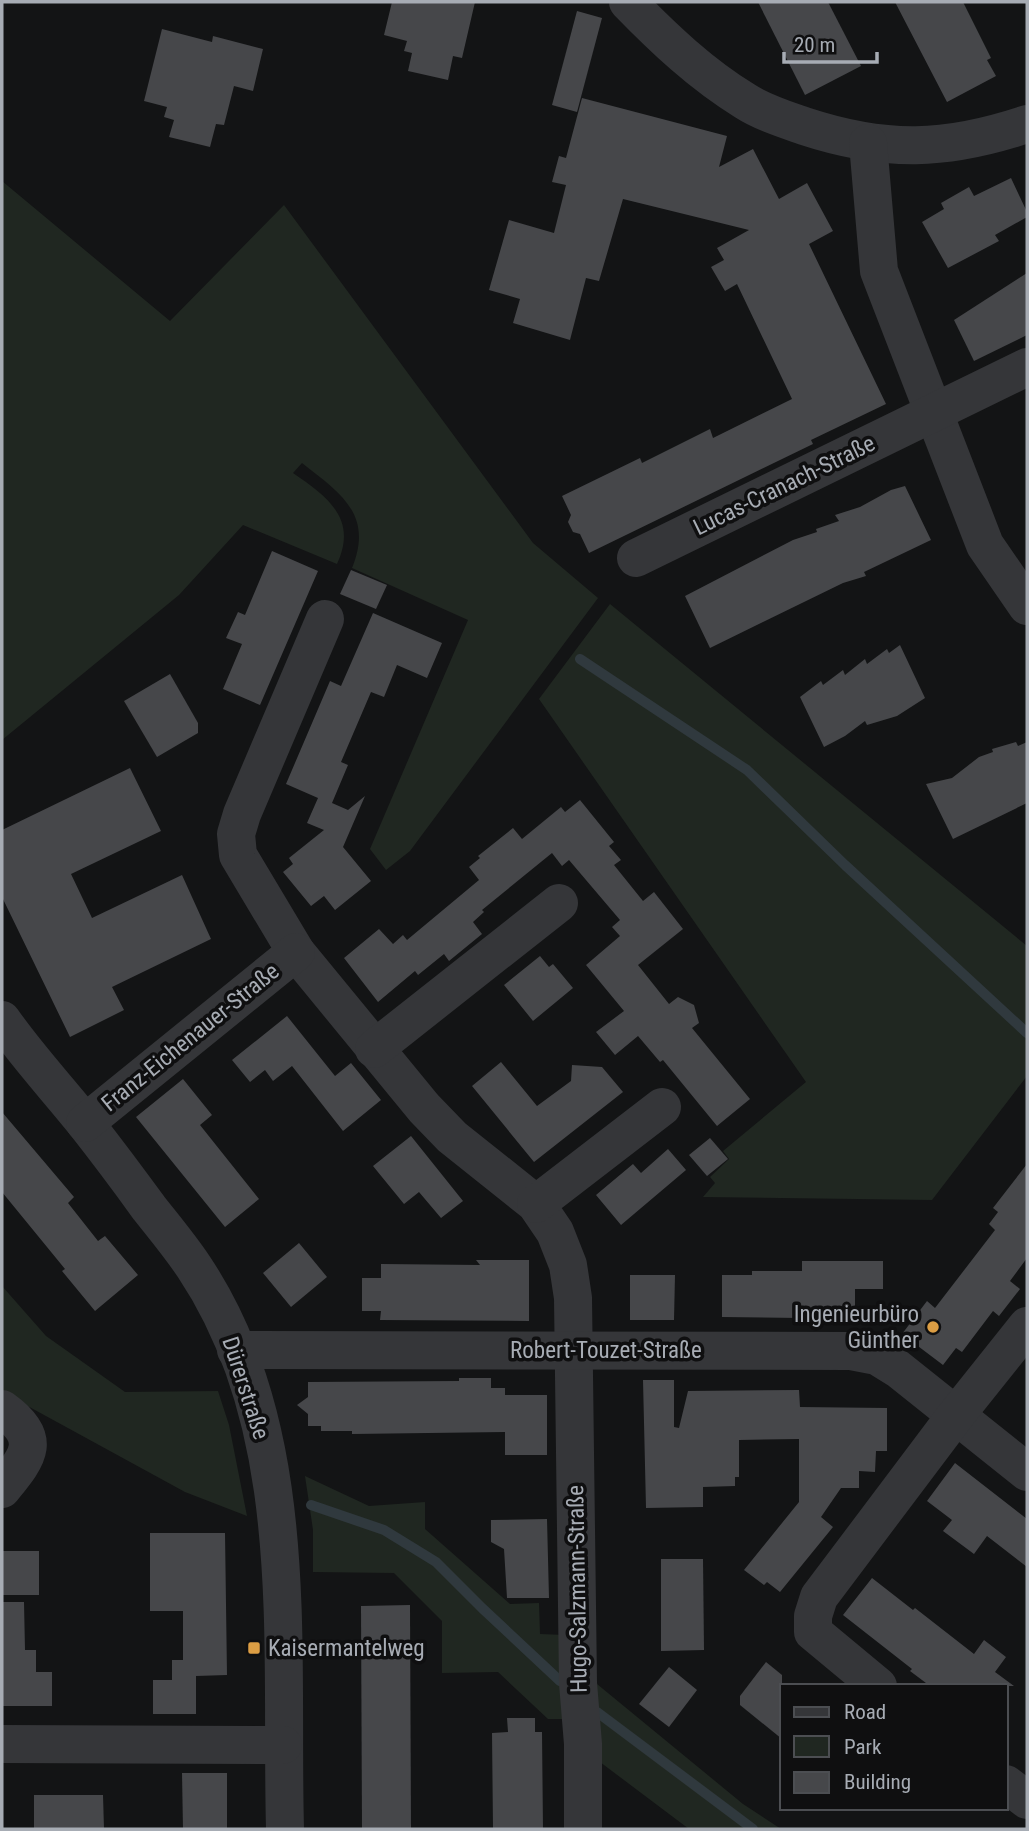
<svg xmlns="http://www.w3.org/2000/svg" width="1029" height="1831" font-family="'Roboto Condensed',sans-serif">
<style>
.green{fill:#202721}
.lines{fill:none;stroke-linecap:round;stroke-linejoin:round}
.stream{stroke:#30393e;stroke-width:10}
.building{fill:#46474a}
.minor{stroke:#353639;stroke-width:38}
.poi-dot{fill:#dc9e44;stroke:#0f0f10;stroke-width:2.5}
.labels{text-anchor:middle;stroke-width:7;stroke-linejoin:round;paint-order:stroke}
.street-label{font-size:23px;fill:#a7acb4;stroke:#0f0f10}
.poi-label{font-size:23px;fill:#a7acb4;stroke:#0f0f10;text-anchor:end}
</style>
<rect width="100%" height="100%" fill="#131415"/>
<g class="green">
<path d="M2,181l168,140 114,-116 249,338 65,55 -188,253 -24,19 -16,-21 98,-229 -116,-52c22,-54 -12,-75 -50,-105l-9,10c35,24 65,46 44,91l-94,-39 -64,70 -177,145z"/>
<polygon points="610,604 1027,946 1027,1076 932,1200 703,1197 715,1183 710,1177 729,1159 723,1151 806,1082 539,699"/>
<polygon points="2,1286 46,1336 125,1392 218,1391 229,1425 247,1516 185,1492 2,1392"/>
<polygon points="305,1476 369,1506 425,1502 425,1529 510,1604 539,1603 540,1634 565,1635 569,1719 548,1719 498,1672 442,1673 442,1621 394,1573 313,1572 313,1530"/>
<polygon points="597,1684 743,1804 781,1829 689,1829 596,1759"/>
</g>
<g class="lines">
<g class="stream">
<polyline points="580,659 747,770 845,865 1027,1033"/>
<polyline points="311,1505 384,1530 436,1562 482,1608 560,1681"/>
<polyline points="597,1712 753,1829"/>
</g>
</g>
<g class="building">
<polygon points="392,2 475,2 462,58 453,56 448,80 408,71 412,53 404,51 407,41 384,35"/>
<polygon points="758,2 828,2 861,66 805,95"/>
<polygon points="895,2 963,2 991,58 987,60 996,76 947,102"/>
<polygon points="577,11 602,18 577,112 552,105"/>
<polygon points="162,29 212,42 213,36 263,49 253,91 234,86 224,125 216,124 210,147 169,137 174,120 164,117 167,107 144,101"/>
<polygon points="582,98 727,136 719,167 753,149 779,199 807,183 833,231 809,244 886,404 811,440 813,444 589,553 580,534 573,532 568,522 571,515 562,496 640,458 642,463 710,429 713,438 792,399 737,284 725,291 711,267 724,260 717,248 749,230 623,199 599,281 586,278 570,340 513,323 520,299 489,290 509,220 554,233 566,185 552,182 559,156 566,158"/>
<polygon points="1011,178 1027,212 1027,217 995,235 999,241 948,268 922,222 944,209 941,203 969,187 974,196"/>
<polygon points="1027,273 1027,335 974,361 954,320"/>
<polygon points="905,486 931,540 864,572 866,576 843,583 710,648 685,596 793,540 817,532 816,529 839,521 835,515 860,507 891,490"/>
<polygon points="272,551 318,571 260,705 223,689 242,644 226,638 238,612 245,615"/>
<polygon points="351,570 387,585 376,609 340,594"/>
<polygon points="373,613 442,643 427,678 397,665 384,697 371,692 341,762 348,765 332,803 348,810 365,796 343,847 371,881 335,910 324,896 311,906 283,872 293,864 289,858 324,830 307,823 318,798 286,784 330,681 341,686"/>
<polygon points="900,645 925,698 897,716 867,725 865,721 845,736 824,747 800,697 821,681 823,685 843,670 845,675 865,659 867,664 887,649 889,653"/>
<polygon points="170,674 198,723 198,733 157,757 124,701"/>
<polygon points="1016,742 1018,746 1027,742 1027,803 953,839 926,784 952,778 979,757 993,752 992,749"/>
<polygon points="130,768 161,831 71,874 92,918 182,875 211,939 112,987 124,1010 70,1037 2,897 2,830"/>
<polygon points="580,800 614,842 609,846 621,860 614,865 643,901 654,892 683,929 638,965 669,1004 678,997 694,1005 699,1023 692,1028 750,1099 717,1126 663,1060 660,1062 638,1036 615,1055 596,1032 624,1011 586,965 620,936 612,927 620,920 569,860 562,866 552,853 482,910 484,912 473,922 482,934 449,961 444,954 418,975 415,971 378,1002 344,958 379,929 393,944 403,935 407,940 479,880 469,867 480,858 478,856 513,828 522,839 561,807 565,812"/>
<polygon points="540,956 549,967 553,964 573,988 533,1021 504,985"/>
<polygon points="287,1016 335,1076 351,1063 381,1100 343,1131 292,1066 273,1081 265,1070 250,1082 232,1060"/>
<polygon points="501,1062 537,1106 571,1081 572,1065 602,1067 623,1092 534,1162 472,1086"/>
<polygon points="183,1079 212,1115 200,1125 259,1199 225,1227 136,1117"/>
<polygon points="2,1112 74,1197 68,1203 98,1241 105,1236 138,1275 95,1311 62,1271 65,1269 2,1192"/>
<polygon points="411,1136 463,1201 441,1218 419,1192 404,1204 373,1166"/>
<polygon points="710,1138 728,1159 707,1176 689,1155"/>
<polygon points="668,1149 686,1170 621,1225 596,1195 633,1164 641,1173"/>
<polygon points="1027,1164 1027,1258 1010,1281 1020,1289 999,1316 993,1311 962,1352 956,1348 943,1365 902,1334 927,1301 935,1308 995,1230 989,1224 998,1212 993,1208"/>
<polygon points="299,1243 327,1277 291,1307 263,1273"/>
<polygon points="476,1260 529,1260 529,1321 380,1320 381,1311 362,1311 362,1278 381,1278 381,1264 480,1265"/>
<polygon points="802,1261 883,1261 883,1289 855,1289 855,1323 801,1323 801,1318 722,1317 722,1275 752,1275 752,1271 802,1271"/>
<polygon points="630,1275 675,1275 674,1320 630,1320"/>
<polygon points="459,1378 491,1378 491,1388 505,1388 505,1395 547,1395 547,1455 505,1455 505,1432 352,1434 352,1431 321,1431 321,1426 308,1426 308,1414 297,1405 308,1397 308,1382 459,1381"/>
<polygon points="643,1380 674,1380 674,1427 679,1428 688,1391 799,1390 800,1407 887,1408 887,1451 876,1451 875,1472 859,1471 859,1488 841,1488 821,1517 833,1527 780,1592 767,1582 764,1585 744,1570 799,1502 799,1439 739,1440 739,1477 735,1477 735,1486 703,1487 703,1507 646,1508"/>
<polygon points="955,1463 1027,1519 1027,1567 987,1536 974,1554 943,1531 952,1520 927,1501"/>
<polygon points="547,1519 549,1598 507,1598 504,1549 491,1542 491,1520"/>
<polygon points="150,1533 225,1533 227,1675 196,1676 196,1714 153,1714 153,1680 172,1680 172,1660 183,1660 183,1611 150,1611"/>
<rect x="2" y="1551" width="37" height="44"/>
<polygon points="661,1559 703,1559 704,1650 661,1651"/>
<polygon points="872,1578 913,1610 915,1608 974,1654 984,1640 1006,1657 995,1672 1014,1686 930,1686 910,1671 912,1669 843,1615"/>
<polygon points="2,1602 24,1602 25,1650 36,1650 36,1672 52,1672 52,1706 2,1706"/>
<polygon points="410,1605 411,1829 362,1829 361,1606"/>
<polygon points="766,1662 782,1675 782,1739 740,1705 740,1696"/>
<polygon points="669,1667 697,1690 669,1727 639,1704"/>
<polygon points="507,1718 535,1718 535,1732 542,1732 543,1829 493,1829 492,1733 508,1732"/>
<polygon points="182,1773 227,1773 227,1829 183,1829"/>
<polygon points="34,1795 103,1795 104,1829 34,1829"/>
</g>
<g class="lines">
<g class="minor">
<path d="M628,2c36,37 73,72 117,99 17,11 39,18 59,25 82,27 142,25 223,-2"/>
<polyline points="868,143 879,271 985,545 1027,606"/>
<polyline points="636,558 1027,367"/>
<polyline points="325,619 242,814 236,834 238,855 296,952 424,1108 452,1137 536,1204 555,1232 568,1265 573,1298 578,1683 583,1744 583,1829"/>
<path d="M2,1020c25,36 55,68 83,103 22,28 43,56 64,85 15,19 31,38 45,59 109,163 86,376 91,562"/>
<polyline points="374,1049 559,903"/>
<polyline points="85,1123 296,952"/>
<polyline points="536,1204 662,1107"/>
<polyline points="236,1350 851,1351 877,1356 898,1369 1027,1472"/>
<path d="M2,1409c42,30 26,48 0,80"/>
<polyline points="878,1686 813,1632 813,1616 819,1597 956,1415 1027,1326"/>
<polyline points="2,1744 283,1745"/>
<polyline points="1006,1784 1027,1800"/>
</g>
</g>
<g class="poi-dot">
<circle cx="933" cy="1327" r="7"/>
<rect x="247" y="1641" width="14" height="14" rx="3.5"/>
</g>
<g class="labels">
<g class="street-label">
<text transform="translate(784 485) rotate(-26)" y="8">Lucas-Cranach-Straße</text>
<text transform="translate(190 1037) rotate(-39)" y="8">Franz-Eichenauer-Straße</text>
<text x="606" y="1358">Robert-Touzet-Straße</text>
<text transform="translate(246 1388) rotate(72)" y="8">Dürerstraße</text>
<text transform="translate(577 1589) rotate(-91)" y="8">Hugo-Salzmann-Straße</text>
</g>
<g class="poi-label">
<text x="919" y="1322">Ingenieurbüro<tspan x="919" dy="26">Günther</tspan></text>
<text x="268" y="1656" text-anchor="start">Kaisermantelweg</text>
</g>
</g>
<rect width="1029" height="1831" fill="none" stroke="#a7acb4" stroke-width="7"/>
<rect x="780" y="1684" width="228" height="126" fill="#0f0f10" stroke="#4c4e52" stroke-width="2"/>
<rect x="794" y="1707" width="35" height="10" fill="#353639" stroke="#4c4e52" stroke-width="2"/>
<text x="844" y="1719" font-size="21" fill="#a7acb4">Road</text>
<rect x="794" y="1736" width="35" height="21" fill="#202721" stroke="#4c4e52" stroke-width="2"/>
<text x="844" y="1754" font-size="21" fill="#a7acb4">Park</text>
<rect x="794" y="1772" width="35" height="21" fill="#46474a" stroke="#4c4e52" stroke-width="2"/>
<text x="844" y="1789" font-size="21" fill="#a7acb4">Building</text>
<path d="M784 52v10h93v-10" fill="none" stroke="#a7acb4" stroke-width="3.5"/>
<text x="794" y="52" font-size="21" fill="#a7acb4" stroke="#0f0f10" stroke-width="5" paint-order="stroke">20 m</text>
</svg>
